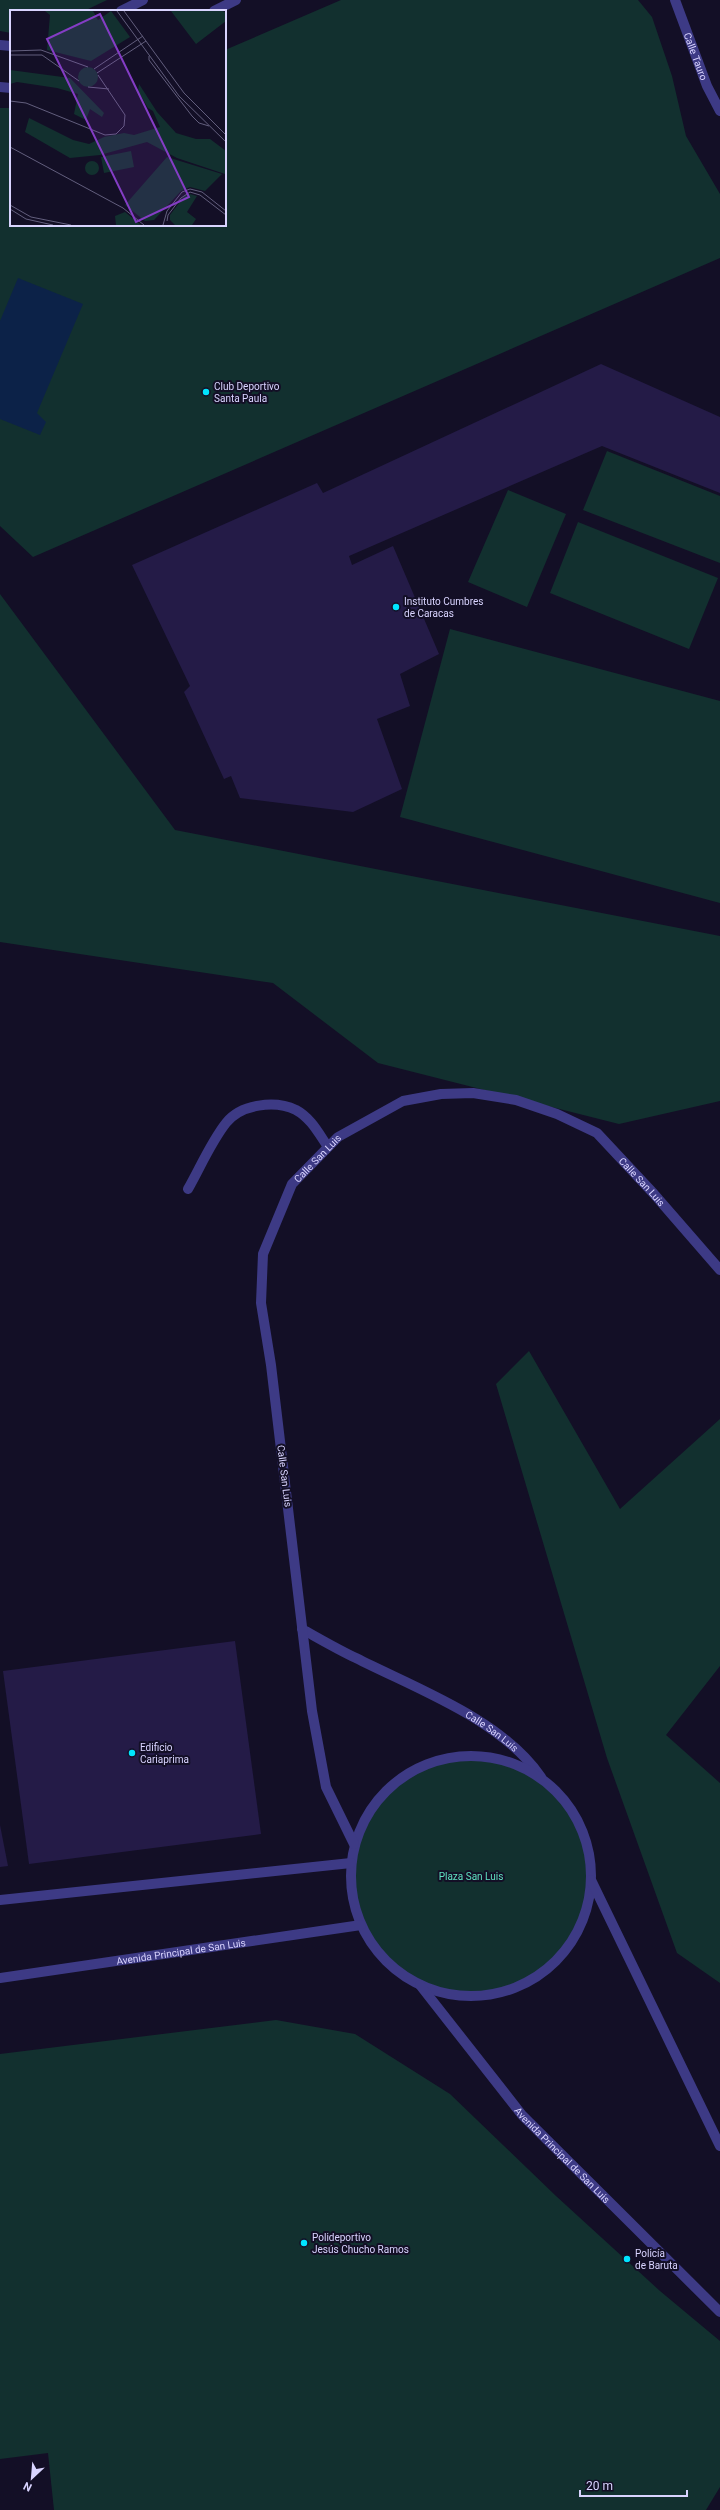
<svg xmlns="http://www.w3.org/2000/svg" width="720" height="2510" font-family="Roboto,sans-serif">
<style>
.green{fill:#12302f}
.water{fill:#0c2248}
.building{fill:#241b47}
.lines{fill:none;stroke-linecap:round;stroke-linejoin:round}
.lane{stroke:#3d3a85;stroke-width:10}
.street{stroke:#3d3a85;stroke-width:10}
.poi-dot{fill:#00e5ff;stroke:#130f26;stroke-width:1.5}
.labels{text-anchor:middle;stroke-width:4;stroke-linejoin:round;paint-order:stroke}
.street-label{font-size:10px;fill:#d9d4ff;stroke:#130f26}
.poi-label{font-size:10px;fill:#d9d4ff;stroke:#130f26;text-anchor:start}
.park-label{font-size:10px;fill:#5fe0c0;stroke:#130f26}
.inset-road{fill:none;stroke:#625e7d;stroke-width:1}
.view{fill:#843dc5;fill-opacity:0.15;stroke:#843dc5;stroke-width:2}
.inset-edge{fill:none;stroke:#d9d4ff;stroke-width:2}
</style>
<rect width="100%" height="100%" fill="#130f26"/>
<g class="green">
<polygon points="0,0 107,0 84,11 11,11 11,33 0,31"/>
<polygon points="341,0 638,0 652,17 672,76 686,136 720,194 720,258 33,557 0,526 0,108 11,108 11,225 225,225 225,50"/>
<polygon points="607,451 720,496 720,563 583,510"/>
<polygon points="508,490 566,514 527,607 468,582"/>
<polygon points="578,522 718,578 689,649 550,593"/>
<polygon points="0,594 175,830 720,936 720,1101 619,1124 378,1063 273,983 0,942"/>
<polygon points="450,629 720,701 720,903 400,817"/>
<polygon points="529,1351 620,1509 720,1419 720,1666 666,1735 720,1783 720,1983 677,1953 607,1758 496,1384"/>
<circle cx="471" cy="1876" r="120"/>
<polygon points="276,2020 355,2034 450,2094 556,2196 660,2291 720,2341 720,2487 706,2510 54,2510 48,2453 0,2459 0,2054"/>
</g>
<polygon class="water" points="18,278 83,304 37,413 46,422 40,435 0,419 0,321"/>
<g class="building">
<polygon points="601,364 720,417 720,493 602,446 349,556 352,565 393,546 439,654 400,674 410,706 377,719 402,789 353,812 240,798 231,776 224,779 184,692 190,686 132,565 317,483 323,493"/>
<polygon points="235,1641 261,1834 29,1864 3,1671"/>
<polygon points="0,1825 8,1866 0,1867"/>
</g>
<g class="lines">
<path class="lane" d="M188,1189c12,-21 23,-47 38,-66 15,-19 49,-23 70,-13 15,8 23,24 32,37"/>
<g class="street">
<path id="s1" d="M675,0l32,86 13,25"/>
<polyline points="121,11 143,0"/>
<polyline points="214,11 236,0"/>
<polyline points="0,45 11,46"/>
<polyline points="0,87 11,88"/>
<path id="s2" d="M302,1629c18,10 35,20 54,29 61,31 145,61 185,119"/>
<circle cx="471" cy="1876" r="120"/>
<path id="s3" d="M354,1844l-28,-57 -14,-76 -41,-346 -10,-62 2,-49 29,-70 46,-47 65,-36 38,-7 32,-1 43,7 41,14 40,19 57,61 66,76"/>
<polyline points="591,1880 720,2146"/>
<polyline points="0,1900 351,1863"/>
<path id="s4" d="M0,1978l361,-53"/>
<path id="s5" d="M420,1985l102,130 198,197"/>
</g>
</g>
<g class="poi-dot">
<circle cx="206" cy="392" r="4"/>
<circle cx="396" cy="607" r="4"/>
<circle cx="132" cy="1753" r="4"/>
<circle cx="304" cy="2243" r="4"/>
<circle cx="627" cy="2259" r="4"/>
</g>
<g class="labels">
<g class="street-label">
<text dy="4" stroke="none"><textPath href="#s1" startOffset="60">Calle Tauro</textPath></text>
<text dy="4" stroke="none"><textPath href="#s3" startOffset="713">Calle San Luis</textPath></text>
<text dy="4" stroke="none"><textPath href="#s3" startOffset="1085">Calle San Luis</textPath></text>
<text transform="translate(285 1476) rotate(83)" y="4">Calle San Luis</text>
<text dy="4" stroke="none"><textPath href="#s2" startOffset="216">Calle San Luis</textPath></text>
<text dy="4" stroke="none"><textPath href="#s4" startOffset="183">Avenida Principal de San Luis</textPath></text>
<text dy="4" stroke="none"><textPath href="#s5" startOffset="222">Avenida Principal de San Luis</textPath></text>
</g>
<g class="poi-label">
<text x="214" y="390">Club Deportivo<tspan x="214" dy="12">Santa Paula</tspan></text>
<text x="404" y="605">Instituto Cumbres<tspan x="404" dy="12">de Caracas</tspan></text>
<text x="140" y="1751">Edificio<tspan x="140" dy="12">Cariaprima</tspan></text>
<text x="312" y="2241">Polideportivo<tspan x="312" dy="12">Jesús Chucho Ramos</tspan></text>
<text x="635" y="2257">Policía<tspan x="635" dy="12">de Baruta</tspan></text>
</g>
<g class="park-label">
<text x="471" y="1880">Plaza San Luis</text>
</g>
</g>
<g transform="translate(10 10)">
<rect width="216" height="216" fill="#130f26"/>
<path d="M35,1h48l5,9 13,-9 19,26 -39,24 -44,-11 3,-35zM161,1h52l3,2v8l-30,23zM68 67a10 10 0 1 1 20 0a10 10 0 1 1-20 0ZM0,60l60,8 34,35 -2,4 -12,-8 -4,11 -12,-6 4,-20 -21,-6 -40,-6 -7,2zM129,74l18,28 19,21 20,6h14l16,12 -1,36v-13l-48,-16 -30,-16 -47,13 -30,3 -45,-26 4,-14 44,22 16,4 15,-7 20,-4 10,2 26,-8 -7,-16 -5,-3 -10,-17zM121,141l3,16 -30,6 -3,-16zM157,147l55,17 -17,17 -15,-4 -9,4 -27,29 -9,1 -20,-16zM75 158a7 7 0 1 1 14 0a7 7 0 1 1-14 0ZM180,184l7,2 -10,16 9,7 -4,6h-17l-5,-5v-5l15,-20zM115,202l16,13h-25l-1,-9z" fill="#12302f"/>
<path class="inset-road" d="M107,1l62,85 47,46M114,1l60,82 42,42M0,41l31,-1 47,17M0,45h32l37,26M139,46v4l43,56 7,7 10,3M84,59l49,-33M87,63l49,-32M78,77l21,2M0,91l16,2 79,32 11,-1 8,-8 1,-11 -27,-40M0,137l113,61 21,17M0,195l21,12 40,8M0,199l16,10 27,6M157,211l1,-6 13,-17 9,-6 10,3 26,20M153,215l4,-14 15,-19 8,-3 12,3 24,19"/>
<path class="view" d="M90,4l89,183 -53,25 -89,-183z"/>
<rect width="216" height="216" class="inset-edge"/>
</g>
<g transform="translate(32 2478) rotate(206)" stroke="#130f26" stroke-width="3" paint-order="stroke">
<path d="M0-3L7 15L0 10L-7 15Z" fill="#d9d4ff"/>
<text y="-6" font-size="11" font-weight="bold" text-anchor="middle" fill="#d9d4ff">N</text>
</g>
<path d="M580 2490v6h107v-6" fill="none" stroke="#d9d4ff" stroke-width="2"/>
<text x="586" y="2490" font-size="12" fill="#d9d4ff" stroke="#130f26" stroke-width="3" paint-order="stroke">20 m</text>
</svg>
